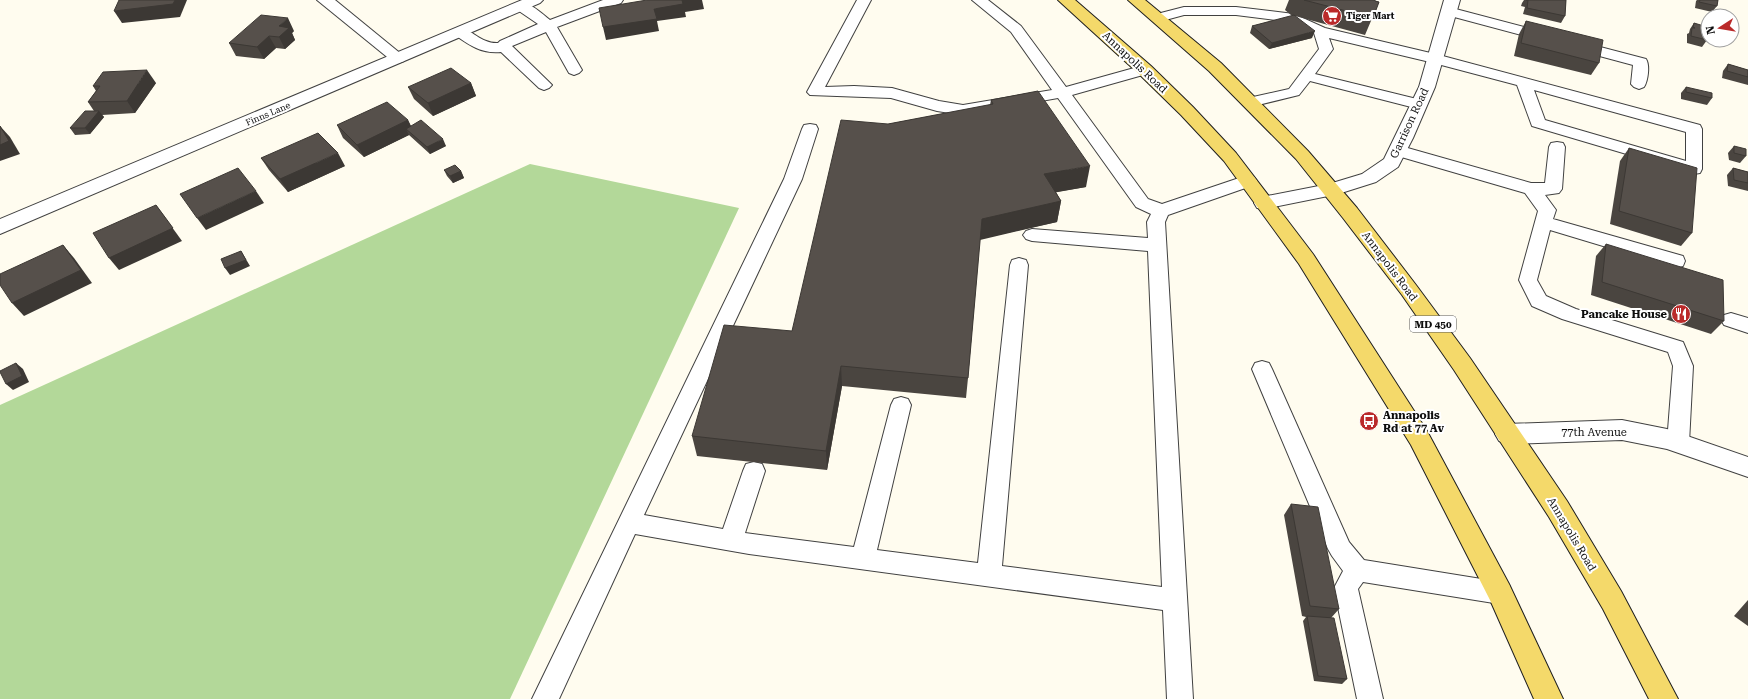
<svg xmlns="http://www.w3.org/2000/svg" width="1748" height="699" font-family="'Roboto Serif',serif">
<style>
.forest{fill:#b3d899}
.lines{fill:none;stroke-linecap:round;stroke-linejoin:round}
.service-casing{stroke:#414141;stroke-width:2}
.minor-casing{stroke:#414141;stroke-width:2}
.tertiary-casing{stroke:#414141;stroke-width:2}
.primary-casing{stroke:#1f1f1f;stroke-width:2}
.service{fill:#fff;fill-rule:evenodd}
.minor{fill:#fff;fill-rule:evenodd}
.tertiary{fill:#fff;fill-rule:evenodd}
.primary{fill:#f4d96a;fill-rule:evenodd}
.wall{fill:#4a4540}
.shaded-wall{fill:#3c3834}
.building{fill:#56504b;stroke:#3c3834}
.labels{text-anchor:middle;stroke-width:4;stroke-linejoin:round;paint-order:stroke}
.far-poi-label{font-size:9px;font-weight:bold;fill:#0e0e0e;stroke:#fff;text-anchor:start}
.far-street-label{font-size:9px;fill:#0e0e0e;stroke:#fff}
.shield{fill:#fff;stroke:#565656;stroke-width:1}
.shield-label{font-size:10px;font-weight:bold;fill:#0e0e0e}
.street-label{font-size:11px;fill:#0e0e0e;stroke:#fff}
.poi-label{font-size:11px;font-weight:bold;fill:#0e0e0e;stroke:#fff;text-anchor:end}
</style>
<rect width="100%" height="100%" fill="#fffcef"/>
<polygon class="forest" points="530,164 739,208 510,699 0,699 0,405"/>
<g class="lines">
<g class="service-casing">
<g id="service">
<path d="M603,0h20l-2,3 -64,24 25,43 -3,3 -5,2 -5,-2 -23,-41 -34,14 37,36 3,3 -3,3 -5,2 -5,-2 -38,-36c-19,2 -32,-7 -46,-17l-2,-3 2,-3c15,-4 24,15 43,14l2,-2 38,-17 -22,-15 -2,-3 2,-3c12,-3 25,10 34,17z"/>
<polygon points="857,0 871,0 825,87 854,86 892,88 939,101 963,105 1052,90 1011,32 972,0 988,0 1021,26 1066,87 1145,65 1150,67 1153,70 1150,73 1072,95 1148,199 1162,204 1248,175 1254,177 1257,181 1254,185 1168,215 1165,222 1193,699 1167,699 1163,610 749,554 635,534 559,699 532,699 784,179 802,129 804,125 810,124 816,125 818,129 802,179 644,515 723,529 743,471 746,464 754,462 762,464 765,471 745,533 854,547 891,405 894,399 901,397 908,399 911,405 877,550 978,563 1010,265 1012,260 1019,258 1026,260 1028,265 1002,566 1162,587 1148,251 1032,241 1026,239 1023,235 1026,231 1032,229 1148,238 1147,222 1151,214 1136,207 1058,98 963,115 937,111 891,98 810,95 807,92"/>
<path d="M1184,7h52l58,7 31,14 114,27 261,70 2,4v40l-2,4 -6,1 -162,-48 -15,-41 -87,-23 -101,-24 4,11 -18,25 110,27 2,3 -2,3 -6,2 -109,-28 -11,14 -49,12 -6,-2 -2,-3 2,-3 45,-10 30,-40 -5,-16 -23,-11 -55,-7h-52l-26,7 -5,-1 -2,-3 2,-3zM1534,90l152,42v29l-141,-41z"/>
<path d="M1448,7l198,52c4,6 2,22 -2,28l-5,2 -5,-2 -3,-3 2,-19 -190,-51 -2,-3 2,-3z"/>
<polygon points="1557,142 1563,143 1565,147 1562,189 1559,193 1545,195 1556,210 1553,219 1683,256 1685,261 1683,266 1676,268 1550,230 1537,280 1546,296 1576,309 1683,342 1693,366 1689,443 1686,449 1678,452 1670,449 1667,443 1673,366 1668,352 1562,319 1532,306 1519,280 1538,211 1525,193 1391,154 1389,150 1391,146 1397,145 1531,183 1545,183 1549,147 1551,143"/>
<polygon points="1731,313 1748,318 1748,333 1724,325 1721,320 1724,315"/>
<polygon points="1262,361 1269,363 1272,369 1349,542 1364,560 1500,582 1509,585 1512,593 1509,601 1500,604 1363,582 1358,589 1383,699 1357,699 1334,588 1343,571 1332,556 1328,549 1252,369 1255,363"/>
</g>
</g>
<g class="minor-casing">
<g id="minor">
<polygon points="317,0 335,0 406,58 404,61 398,63 392,61"/>
<polygon points="1444,0 1460,0 1435,87 1413,138 1398,167 1376,182 1338,194 1264,209 1257,208 1254,203 1257,198 1329,184 1362,174 1384,159 1419,87"/>
<polygon points="1622,420 1667,429 1748,457 1748,477 1667,449 1622,440 1507,444 1499,441 1495,434 1499,427 1507,424"/>
</g>
</g>
<g class="tertiary-casing">
<polygon id="tertiary" points="522,0 543,0 540,3 0,234 0,219"/>
</g>
<g class="primary-casing">
<g id="primary">
<polygon points="1058,0 1075,0 1151,66 1193,107 1236,153 1313,254 1427,431 1509,584 1563,699 1534,699 1491,602 1411,445 1299,264 1224,161 1181,115 1139,74"/>
<polygon points="1128,0 1145,0 1221,63 1308,151 1357,208 1416,285 1470,358 1567,501 1621,591 1678,699 1649,699 1603,609 1549,517 1454,370 1402,295 1343,218 1296,159 1209,71"/>
</g>
</g>
<use href="#service" class="service"/>
<use href="#minor" class="minor"/>
<use href="#tertiary" class="tertiary"/>
<use href="#primary" class="primary"/>
</g>
<g class="wall">
<polygon points="1289,0 1375,0 1375,1 1379,2 1365,35 1295,16 1312,38 1269,49 1250,33 1252,26 1293,16 1291,15 1285,10"/>
<polygon points="1524,0 1566,0 1565,16 1561,23 1523,14 1525,7 1521,6 1522,3"/>
<polygon points="1697,0 1718,0 1717,6 1712,12 1695,8 1696,1"/>
<polygon points="1526,21 1599,63 1591,75 1514,56 1519,34"/>
<polygon points="1694,23 1703,31 1707,40 1702,47 1687,43 1687,34 1689,33 1690,29"/>
<polygon points="294,31 292,33 295,40 285,49 276,48 264,59 236,56 229,43"/>
<polygon points="1728,64 1748,70 1748,85 1722,78 1723,71"/>
<polygon points="156,83 135,113 102,115 104,117 90,134 75,135 70,128 94,111 88,102 96,91 93,86"/>
<polygon points="471,83 476,96 433,116 414,99 408,87"/>
<polygon points="1686,87 1712,98 1707,105 1681,99 1681,93"/>
<polygon points="991,100 1086,187 1056,192 1061,201 1057,222 980,239 968,378 966,398 842,386 827,470 697,456 692,436 792,331 888,124 990,105"/>
<polygon points="408,120 411,126 446,146 430,154 409,135 364,157 343,138 337,125"/>
<polygon points="1734,146 1746,156 1740,163 1729,160 1728,153"/>
<polygon points="1629,148 1692,233 1681,246 1610,224 1620,161"/>
<polygon points="261,158 345,166 288,192 269,170"/>
<polygon points="1733,168 1748,172 1748,191 1728,186 1727,175"/>
<polygon points="444,170 461,171 464,178 453,183 447,176"/>
<polygon points="1606,244 1724,321 1711,334 1591,295 1596,256"/>
<polygon points="1291,504 1339,609 1331,618 1347,679 1342,684 1314,681 1303,621 1306,617 1302,616 1284,515"/>
<polygon points="1748,600 1748,626 1734,616"/>
</g>
<g class="shaded-wall">
<polygon points="175,0 187,0 180,17 122,23 114,11"/>
<polygon points="682,0 702,0 704,9 685,12 686,17 657,21 659,31 606,40 603,27 654,9"/>
<polygon points="288,18 294,31 292,33 295,40 285,49 279,37 279,26"/>
<polygon points="1315,31 1312,38 1269,49 1272,43"/>
<polygon points="269,36 276,48 264,59 257,47"/>
<polygon points="147,70 156,83 135,113 127,101"/>
<polygon points="471,83 476,96 433,116 428,103"/>
<polygon points="99,111 104,117 90,134 85,128"/>
<polygon points="408,120 414,133 406,129 409,135 364,157 357,145"/>
<polygon points="0,126 10,137 20,154 0,161"/>
<polygon points="443,139 446,146 430,154 427,147"/>
<polygon points="338,153 345,166 288,192 280,179"/>
<polygon points="1090,166 1086,187 1041,195 1044,174"/>
<polygon points="461,171 464,178 453,183 450,176"/>
<polygon points="256,191 264,203 206,230 197,218"/>
<polygon points="1061,201 1057,222 980,240 982,219"/>
<polygon points="156,205 182,241 119,270 109,258"/>
<polygon points="63,245 74,258 92,283 24,316 12,303"/>
<polygon points="241,251 250,266 230,275 225,268"/>
<polygon points="16,363 23,369 29,382 13,390 6,384"/>
<polygon points="841,366 842,386 827,470 826,451"/>
</g>
<g class="building">
<polygon points="119,0 175,0 173,4 114,11"/>
<polygon points="647,0 682,0 683,4 654,9 657,19 603,27 599,8"/>
<polygon points="1304,0 1375,0 1375,1 1379,2 1373,18"/>
<polygon points="1526,0 1566,0 1565,16 1527,8 1528,0"/>
<polygon points="1700,0 1718,0 1717,6 1699,2"/>
<polygon points="261,15 288,18 279,26 289,28 279,37 269,36 257,47 229,43"/>
<polygon points="1294,15 1315,31 1272,43 1252,26"/>
<polygon points="1526,21 1603,40 1599,63 1521,43"/>
<polygon points="1694,23 1704,26 1703,31 1708,32 1707,40 1691,36 1692,28 1695,28 1693,27"/>
<polygon points="1728,64 1748,70 1748,77 1727,71"/>
<polygon points="451,68 471,83 428,103 408,87"/>
<polygon points="147,70 127,101 88,102 100,86 93,86 103,72"/>
<polygon points="1686,87 1712,93 1712,98 1686,92"/>
<polygon points="1038,91 1090,166 1044,174 1061,201 982,219 968,378 841,366 826,451 692,436 724,325 792,331 841,120 888,124 993,104 991,100"/>
<polygon points="387,102 408,120 357,145 337,125"/>
<polygon points="85,111 99,111 85,128 70,128"/>
<polygon points="421,120 443,139 427,147 406,129"/>
<polygon points="0,126 9,141 0,145"/>
<polygon points="318,133 338,153 280,179 261,158"/>
<polygon points="1734,146 1746,149 1746,156 1734,153"/>
<polygon points="1629,148 1697,168 1692,233 1619,211"/>
<polygon points="455,165 461,171 450,176 444,170"/>
<polygon points="238,168 256,191 197,218 180,194"/>
<polygon points="1733,168 1748,172 1748,183 1734,180"/>
<polygon points="156,205 173,228 109,258 93,233"/>
<polygon points="1606,244 1723,280 1724,321 1602,282"/>
<polygon points="63,245 81,270 12,303 0,285 0,274"/>
<polygon points="241,251 246,260 225,268 221,259"/>
<polygon points="16,363 22,376 6,384 0,372 0,371"/>
<polygon points="1291,504 1318,507 1339,609 1310,606"/>
<polygon points="1307,616 1334,618 1347,679 1318,676"/>
</g>
<defs>
<g id="supermarket-disc" transform="scale(1)"><circle r="9.5" fill="#ba2a2a" stroke="#fff"/><path d="M-6-5.5h2.5l.6 2H6L4.5 2H-2.5L-4.4-4H-6ZM-1.5 3.2a1.3 1.3 0 1 0 .1 0ZM3 3.2a1.3 1.3 0 1 0 .1 0Z" fill="#fff"/></g>
<g id="restaurant-disc" transform="scale(1)"><circle r="9.5" fill="#ba2a2a" stroke="#fff"/><path d="M-5-6h1v4h1v-4h1v4h1v-4h1v5L-1.5 .5V6h-2V.5L-5-1ZM5-6V6H3V1.5H1.5Q1.5-4 5-6Z" fill="#fff"/></g>
<g id="bus-disc" transform="scale(1)"><circle r="9.5" fill="#ba2a2a" stroke="#fff"/><path d="M-5-6H5V4H4V6H2V4H-2V6H-4V4H-5ZM-3.5-4V0h7V-4ZM-3.5 1.2v1.5H-2V1.2ZM2 1.2v1.5H3.5V1.2Z" fill="#fff"/></g>
</defs>
<g fill-rule="evenodd">
<use href="#supermarket-disc" x="1332" y="16"/>
<use href="#restaurant-disc" x="1681" y="314"/>
<use href="#bus-disc" x="1369" y="421"/>
</g>
<g class="labels">
<g class="far-poi-label">
<text x="1346" y="19">Tiger Mart</text>
</g>
<g class="far-street-label">
<text transform="translate(268 114) rotate(-23)" y="3">Finns Lane</text>
</g>
<rect class="shield" x="1410" y="316" width="46" height="16" rx="3"/>
<g class="shield-label">
<text x="1433" y="328">MD 450</text>
</g>
<g class="street-label">
<text transform="translate(1135 62) rotate(43)" y="4">Annapolis Road</text>
<text transform="translate(1409 123) rotate(-65)" y="4">Garrison Road</text>
<text transform="translate(1390 266) rotate(53)" y="4">Annapolis Road</text>
<text x="1594" y="436">77th Avenue</text>
<text transform="translate(1572 534) rotate(59)" y="4">Annapolis Road</text>
</g>
<g class="poi-label">
<text x="1667" y="318">Pancake House</text>
<text x="1383" y="419" text-anchor="start">Annapolis<tspan x="1383" dy="13">Rd at 77 Av</tspan></text>
</g>
</g>
<g transform="translate(1720 28) rotate(258)"><circle r="19" fill="#ffffff" stroke="#9f9f9f"/>
<path d="M0-3L7 15L0 10L-7 15Z" fill="#ba2a2a"/>
<text y="-6" font-size="11" font-weight="bold" text-anchor="middle" fill="#0e0e0e">N</text>
</g>
</svg>
